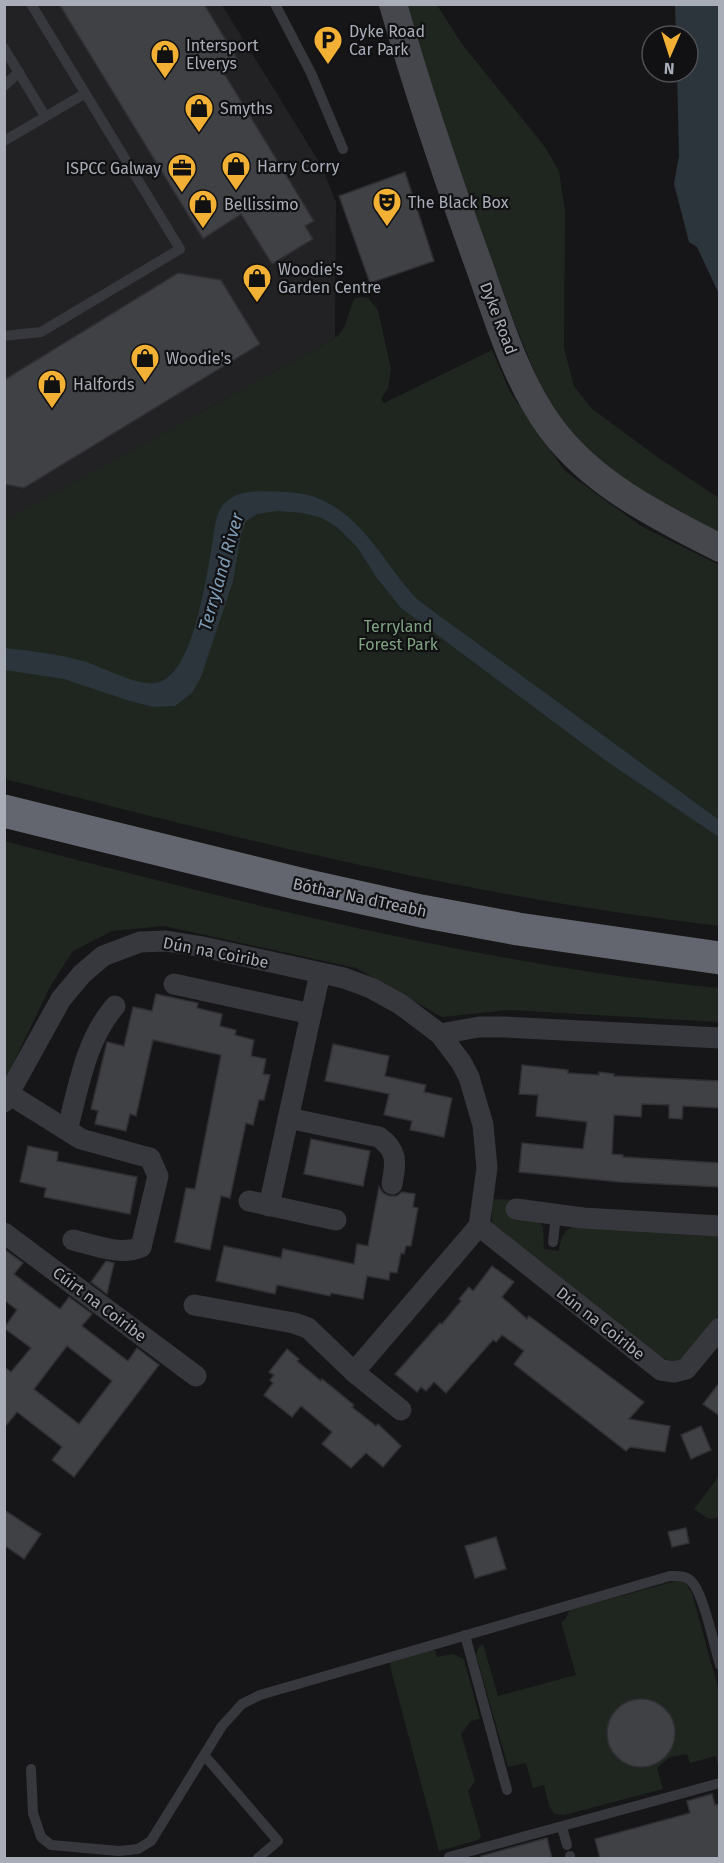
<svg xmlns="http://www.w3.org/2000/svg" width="724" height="1863" font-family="'Fira Sans',sans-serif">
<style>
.built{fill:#222225}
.green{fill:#1e261f}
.water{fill:#2c353c}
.building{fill:#404145;stroke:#303034;stroke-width:1.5;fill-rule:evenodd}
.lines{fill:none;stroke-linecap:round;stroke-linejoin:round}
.lane{stroke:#37383d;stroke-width:10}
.street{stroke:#37383d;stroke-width:21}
.secondary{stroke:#45474d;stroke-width:28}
.highway{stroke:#63666e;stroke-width:33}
.labels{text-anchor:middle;stroke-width:4.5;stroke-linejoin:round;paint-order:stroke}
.poi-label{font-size:16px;fill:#a8adb8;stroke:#111113;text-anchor:start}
.street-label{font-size:16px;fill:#a8adb8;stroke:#111113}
.park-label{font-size:16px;fill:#7fa381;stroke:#111113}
.water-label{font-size:18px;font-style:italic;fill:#7f9bb3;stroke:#111113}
</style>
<rect width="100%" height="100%" fill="#161618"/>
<polygon class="built" points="5,5 222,5 321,165 336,202 335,338 5,521"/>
<g class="green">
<polygon points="406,5 437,5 462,44 545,147 559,171 565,211 564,348 574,386 591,408 660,459 719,498 719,535 679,515 597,460 562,426 540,385 514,322 450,145"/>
<path d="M360,297l8,1 10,12 13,59 -3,19 -7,11 3,4 108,-53 18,42 55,79 76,55 78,39v361c-241,-28 -479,-86 -714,-147l-1,-258 331,-183c14,-11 12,-24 19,-39z"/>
<path d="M4,841c236,61 473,123 715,147v34l-210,-12 -67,7 -86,-49 -192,-42 -52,5 -39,20 -22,34 -46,95z"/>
<path d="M492,1199l21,1 25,20 5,7 1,22 15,2c2,-14 4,-22 19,-26l141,7v82l-34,43c-10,7 -16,4 -26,-1l-167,-132z"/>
<polygon points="719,1476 719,1517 709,1519 694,1509"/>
<polygon points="679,1580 685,1582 692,1593 719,1692 719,1770 716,1756 690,1763 687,1754 670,1757 657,1768 663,1789 564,1815 554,1814 549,1806 544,1785 533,1788 526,1763 508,1767 476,1655 478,1648 483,1644 498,1696 576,1675 561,1622 565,1620 570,1610"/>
<polygon points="434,1648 437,1657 453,1654 464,1659 480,1719 471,1721 461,1734 475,1781 468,1791 481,1836 478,1840 439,1851 389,1662"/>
</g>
<g class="water">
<polygon points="675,5 719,5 719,294 697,247 689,242 674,184 679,156 677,72 688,72 688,36 676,36"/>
<path d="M263,491c19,1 41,0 59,9 44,20 64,67 96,100l301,220v17l-110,-74 -208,-155 -24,-30 -20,-31 -19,-19 -16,-10 -19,-5 -26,-2 -20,3 -11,7 -5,13 -8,47 -32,96 -9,16 -17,13 -22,1 -23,-6 -66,-22 -59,-9v-22c27,3 54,6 81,14 19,6 49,23 69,21 38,-4 51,-106 57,-137 2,-13 3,-34 13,-43 11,-11 23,-11 38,-12z"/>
</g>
<g class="building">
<polygon points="59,4 204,4 238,60 222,70 314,221 305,226 313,239 272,264 241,214 203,239"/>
<polygon points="405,172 434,261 370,283 339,196"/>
<polygon points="178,273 221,280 260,344 24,488 4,484 4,380"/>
<polygon points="156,994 198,1003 197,1008 222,1014 220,1026 236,1030 235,1035 254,1040 251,1056 266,1059 263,1074 270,1075 264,1100 259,1100 253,1125 246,1123 230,1198 221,1196 210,1250 175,1242 186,1188 195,1189 221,1055 153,1040 136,1116 130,1114 126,1131 95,1124 98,1111 91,1109 107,1042 124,1046 133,1007 152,1011"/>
<polygon points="333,1044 389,1056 385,1076 426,1085 424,1092 452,1098 444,1137 410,1130 412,1121 384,1115 389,1094 325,1081"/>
<polygon points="522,1065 568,1070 568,1073 599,1075 599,1072 614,1074 614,1076 720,1081 720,1108 683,1106 682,1119 669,1118 669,1105 642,1104 641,1117 614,1115 612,1154 623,1155 623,1157 720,1163 720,1187 620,1182 519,1172 522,1143 583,1149 587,1122 536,1116 538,1095 519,1094"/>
<polygon points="311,1139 370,1151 363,1186 304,1174"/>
<polygon points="28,1146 58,1152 57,1161 137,1177 130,1214 44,1197 46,1188 20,1182"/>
<polygon points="379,1187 383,1193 389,1196 397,1196 402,1192 415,1194 413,1207 418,1208 411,1246 406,1246 404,1254 401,1253 397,1273 390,1272 389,1280 367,1276 363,1299 331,1293 330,1296 277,1285 275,1294 216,1281 224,1246 281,1258 283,1249 354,1264 357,1244 368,1246"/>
<path d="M4,1249l19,14 -9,11 46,35 9,-12 23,17 -10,12 46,35 9,-13 22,17 -85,112 -22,-17 10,-13 -45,-35 -13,16v-61l7,5 20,-24 -27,-20 13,-18 -13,-10zM67,1346l45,35 -33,43 -45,-35z"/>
<polygon points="106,1261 114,1263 107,1294 91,1282"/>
<polygon points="492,1266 514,1282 502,1297 527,1319 529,1316 644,1402 629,1419 670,1426 665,1452 630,1447 626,1451 514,1364 524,1351 502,1335 496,1342 493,1340 446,1393 434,1382 426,1391 421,1387 417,1392 395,1374 440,1323 442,1324 461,1301 459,1299 469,1287 473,1291"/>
<polygon points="287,1349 299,1359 297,1361 321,1381 322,1379 354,1405 352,1407 376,1426 378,1424 401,1446 383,1467 366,1453 351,1468 322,1444 332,1432 301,1406 292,1417 264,1395 273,1383 270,1380 274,1375 269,1372"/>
<polygon points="720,1382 720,1416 703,1404"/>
<polygon points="701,1426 711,1450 691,1459 681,1435"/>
<polygon points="4,1510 41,1534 24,1559 4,1545"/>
<polygon points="686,1528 689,1543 672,1547 668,1532"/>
<polygon points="496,1537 506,1569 475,1578 465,1546"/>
<circle cx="641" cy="1733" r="34"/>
<polygon points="712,1794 715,1805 720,1804 720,1858 600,1858 595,1839 690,1813 687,1801"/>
<polygon points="547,1838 552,1858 481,1858 481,1856"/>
</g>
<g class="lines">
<g class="lane">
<polyline points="275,4 311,73 343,149"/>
<polyline points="4,48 45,116"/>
<polyline points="4,86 19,72"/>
<polyline points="4,141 84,94"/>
<polyline points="4,336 41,332 180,249 31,4"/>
<polyline points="553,1242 556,1214"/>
<polyline points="465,1635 507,1790"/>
<polyline points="205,1756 278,1841 258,1858"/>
<path d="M31,1769l2,44 8,24 10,8 68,6 19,-2 13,-8 71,-115 20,-22 18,-9 410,-119c8,0 16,-1 22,6 12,13 22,64 28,83"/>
<polyline points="562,1827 567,1845"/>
<polyline points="570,1856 570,1858"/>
<polyline points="449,1857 720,1783"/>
</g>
<g class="street">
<polyline points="174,984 311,1014"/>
<polyline points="440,1034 479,1027 505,1027 720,1038"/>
<path d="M9,1094l72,45 69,19 8,18 -17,71c-21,9 -47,-2 -68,-7"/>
<polyline points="4,1102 61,999 82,974 103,956 140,942 166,941 203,947 344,978 371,988 400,1004 440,1034 461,1062 469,1077 483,1125 487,1168 479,1226 354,1372"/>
<path d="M288,1118l91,19c19,14 17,25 13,47"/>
<path d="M67,1130c12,-43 18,-89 48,-124"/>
<polyline points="249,1201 336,1220"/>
<polyline points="269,1206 320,973"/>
<polyline points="516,1209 583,1218 720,1226"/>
<polyline points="479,1226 661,1370 674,1372 686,1369 720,1328"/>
<polyline points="4,1233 196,1376"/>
<polyline points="194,1305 294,1323 308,1328 354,1372 401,1410"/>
</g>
<path class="secondary" d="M393,4c26,91 56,179 88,267 18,52 37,113 70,157 41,56 108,89 169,120"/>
<polyline class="highway" points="4,811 304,885 421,911 518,929 720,958"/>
</g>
<defs>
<g id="parking-pin" transform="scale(1.5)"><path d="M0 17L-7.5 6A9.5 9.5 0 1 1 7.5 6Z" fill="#f2b134" stroke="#111113"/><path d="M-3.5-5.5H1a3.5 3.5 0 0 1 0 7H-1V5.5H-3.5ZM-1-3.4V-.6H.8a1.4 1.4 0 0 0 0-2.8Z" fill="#111"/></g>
<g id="shop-pin" transform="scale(1.5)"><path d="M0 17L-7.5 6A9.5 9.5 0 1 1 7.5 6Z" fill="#f2b134" stroke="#111113"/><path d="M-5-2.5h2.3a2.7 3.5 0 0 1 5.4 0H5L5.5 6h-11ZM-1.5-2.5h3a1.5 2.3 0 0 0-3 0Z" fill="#111"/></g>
<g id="office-pin" transform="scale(1.5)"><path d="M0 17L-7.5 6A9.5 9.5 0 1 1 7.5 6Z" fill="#f2b134" stroke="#111113"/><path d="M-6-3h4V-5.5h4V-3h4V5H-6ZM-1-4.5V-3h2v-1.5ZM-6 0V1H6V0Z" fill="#111"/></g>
<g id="theatre-pin" transform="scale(1.5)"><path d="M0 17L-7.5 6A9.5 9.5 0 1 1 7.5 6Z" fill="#f2b134" stroke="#111113"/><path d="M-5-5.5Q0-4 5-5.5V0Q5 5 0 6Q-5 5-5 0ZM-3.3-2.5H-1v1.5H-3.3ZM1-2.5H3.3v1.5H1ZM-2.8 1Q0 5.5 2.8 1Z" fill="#111"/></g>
</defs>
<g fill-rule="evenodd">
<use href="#parking-pin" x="328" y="40"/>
<use href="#shop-pin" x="165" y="54"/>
<use href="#shop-pin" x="199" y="108"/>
<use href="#shop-pin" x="236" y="166"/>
<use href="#office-pin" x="182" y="168"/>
<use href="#theatre-pin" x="387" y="202"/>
<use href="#shop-pin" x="203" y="204"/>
<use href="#shop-pin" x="257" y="278"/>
<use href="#shop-pin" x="145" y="358"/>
<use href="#shop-pin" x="52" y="384"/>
</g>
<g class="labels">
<g class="poi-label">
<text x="349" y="37">Dyke Road<tspan x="349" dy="18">Car Park</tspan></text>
<text x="186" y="51">Intersport<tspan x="186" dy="18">Elverys</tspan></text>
<text x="220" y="114">Smyths</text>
<text x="257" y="172">Harry Corry</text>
<text x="161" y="174" text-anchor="end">ISPCC Galway</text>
<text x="408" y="208">The Black Box</text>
<text x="224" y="210">Bellissimo</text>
<text x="278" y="275">Woodie's<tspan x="278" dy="18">Garden Centre</tspan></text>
<text x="166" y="364">Woodie's</text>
<text x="73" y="390">Halfords</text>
</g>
<g class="street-label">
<text transform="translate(499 318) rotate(69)" y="6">Dyke Road</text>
<text transform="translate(360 897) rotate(12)" y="6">Bóthar Na dTreabh</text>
<text transform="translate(216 952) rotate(11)" y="6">Dún na Coiribe</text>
<text transform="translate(100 1304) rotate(37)" y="6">Cúirt na Coiribe</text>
<text transform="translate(601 1323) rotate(38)" y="6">Dún na Coiribe</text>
</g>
<g class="park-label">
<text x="398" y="632">Terryland<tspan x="398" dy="18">Forest Park</tspan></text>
</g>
<g class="water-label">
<text transform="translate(221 572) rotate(-74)" y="6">Terryland River</text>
</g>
</g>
<rect width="724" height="1863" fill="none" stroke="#a8adb8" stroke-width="12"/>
<g transform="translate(670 54) rotate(183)"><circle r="28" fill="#111113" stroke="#4d4f55" stroke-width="1.5"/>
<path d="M0-4.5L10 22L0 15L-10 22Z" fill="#f2b134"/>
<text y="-9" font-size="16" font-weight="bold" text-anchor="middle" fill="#a8adb8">N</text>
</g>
</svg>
